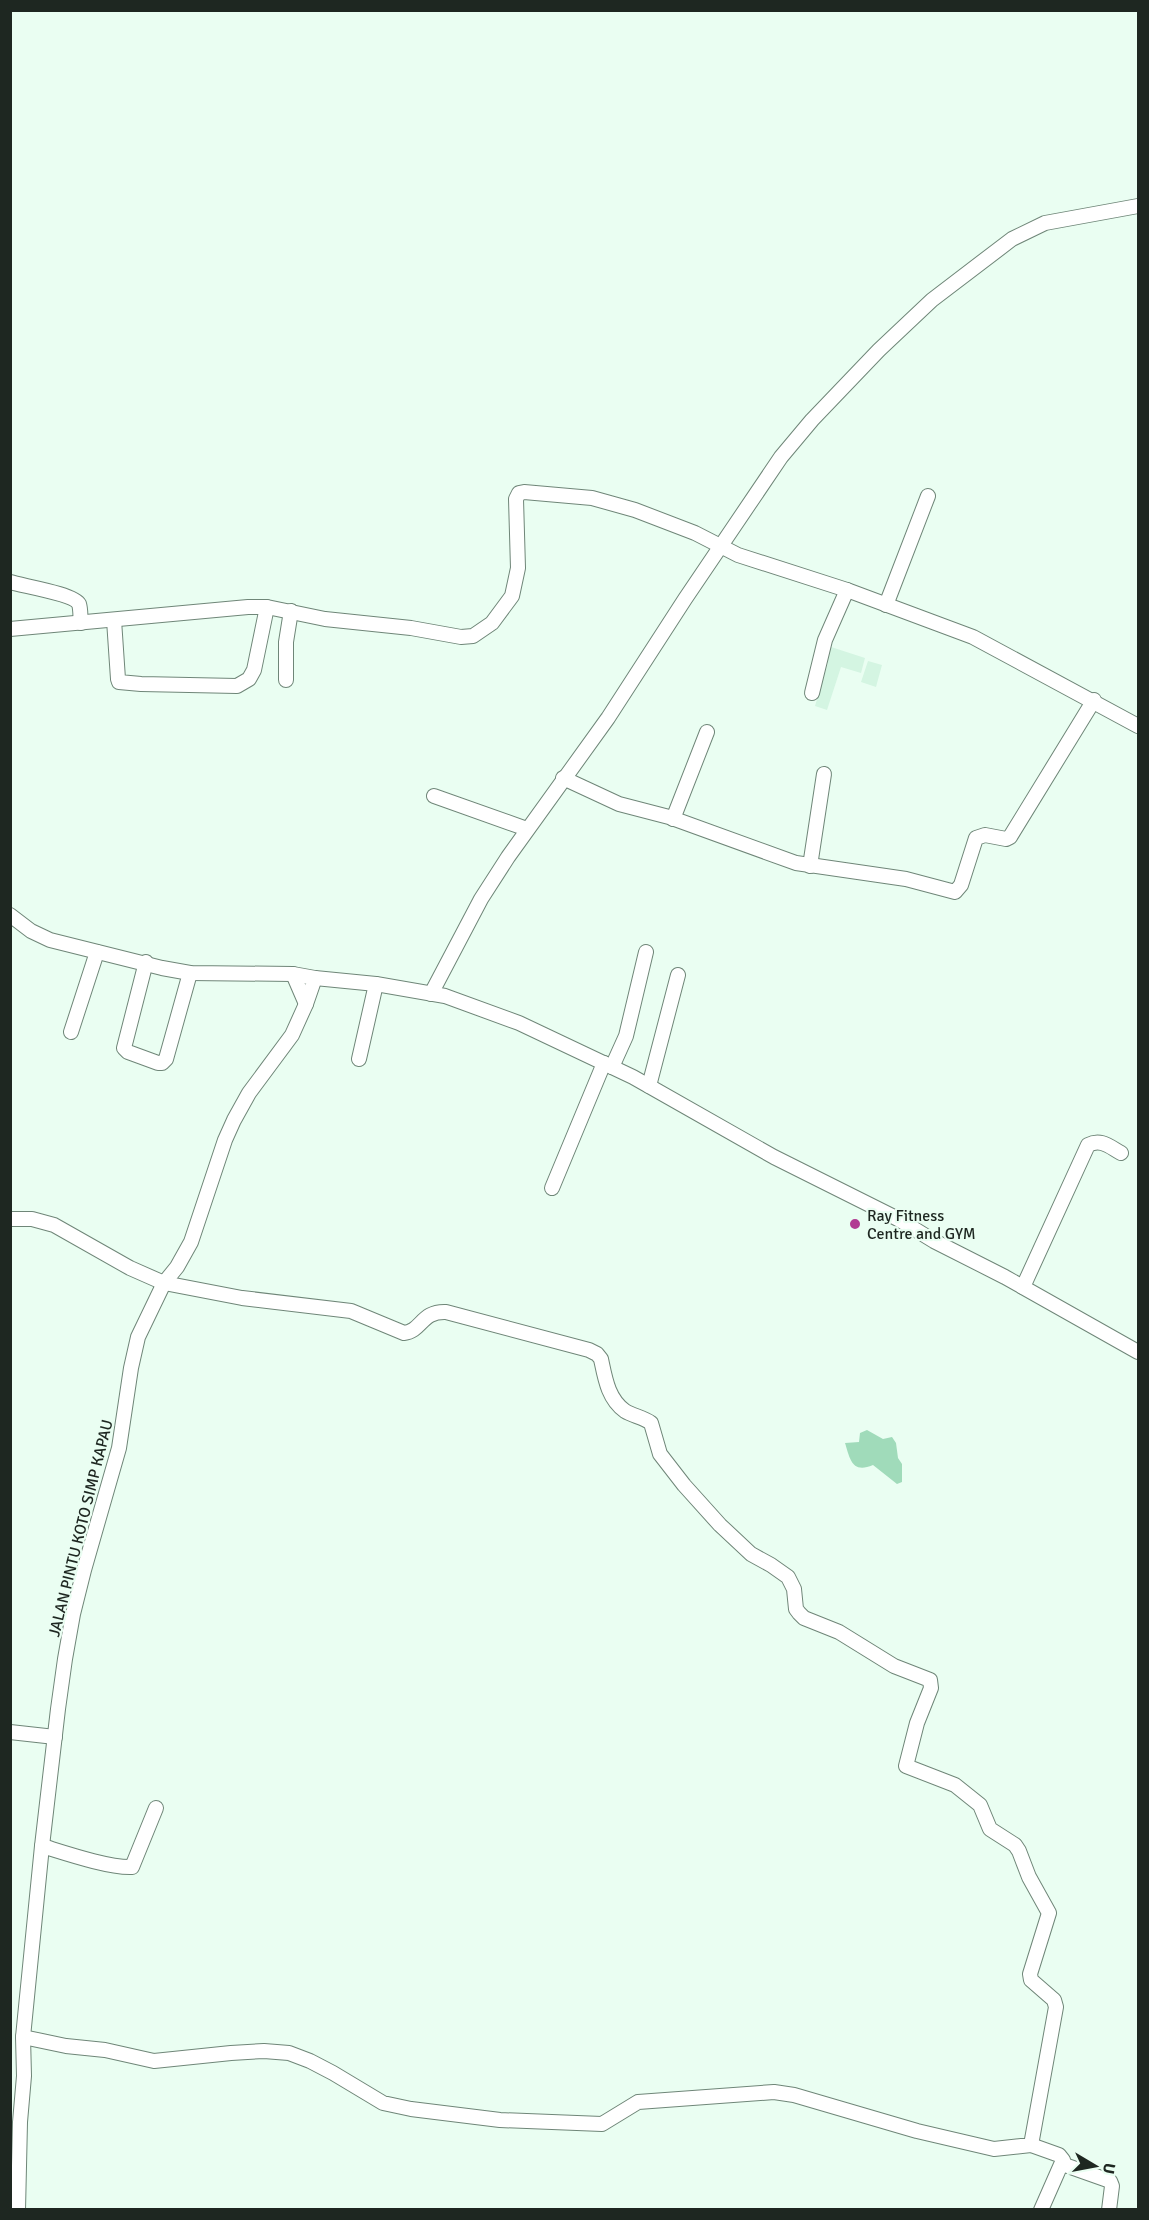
<svg xmlns="http://www.w3.org/2000/svg" width="1149" height="2220" font-family="Signika,sans-serif">
<style>
.built{fill:#d4f5e2}
.green{fill:#a0dbba}
.lines{fill:none;stroke-linecap:round;stroke-linejoin:round}
.minor-casing{stroke:#6f8678;stroke-width:16}
.minor{stroke:#fff;stroke-width:14}
.poi-dot{fill:#b13b92;stroke:#eafef2;stroke-width:2}
.labels{text-anchor:middle;stroke-width:4.5;stroke-linejoin:round;paint-order:stroke}
.poi-label{font-size:16px;fill:#1e2721;stroke:#eafef2;text-anchor:start}
.street-label{font-size:16px;fill:#1e2721;stroke:#eafef2}
</style>
<rect width="100%" height="100%" fill="#eafef2"/>
<g class="built">
<polygon points="828,646 865,658 861,673 841,667 827,710 815,706 828,663 823,661"/>
<polygon points="868,661 882,665 876,687 861,682"/>
</g>
<path class="green" d="M867,1430l16,9 9,-2 4,6 2,15 4,6v18l-5,2 -24,-19c-21,9 -23,-6 -28,-22l14,-1 1,-9z"/>
<g class="lines">
<g class="minor-casing">
<g id="minor">
<path d="M10,582c13,4 64,12 69,22 2,6 1,14 2,19"/>
<polyline points="886,605 928,496"/>
<polyline points="114,620 118,679 119,682 141,684 237,686 249,679 254,670 267,607"/>
<polyline points="10,629 248,607 267,607 325,619 411,628 461,637 473,636 492,623 512,596 518,568 516,499 519,493 524,492 592,498 635,510 695,533 738,555 847,590 973,637 1138,726"/>
<polyline points="286,680 286,642 291,611"/>
<polyline points="812,693 825,640 847,590"/>
<polyline points="563,778 619,804 669,817 796,863 906,879 955,892 961,885 976,838 985,835 1006,839 1010,837 1094,700"/>
<polyline points="434,796 527,829"/>
<polyline points="673,819 707,732"/>
<polyline points="810,866 824,774"/>
<polyline points="10,915 31,931 50,940 162,968 190,973 293,974 315,978 306,1004 292,1035 249,1093 234,1120 225,1140 191,1242 177,1267 164,1283 138,1337 131,1368 119,1448 84,1570 73,1614 65,1659 58,1709 42,1846 23,2037 24,2076 20,2122 18,2210"/>
<polyline points="146,962 124,1048 128,1052 158,1063 162,1063 166,1059 190,973"/>
<polyline points="293,974 306,1004"/>
<polyline points="315,978 376,984 445,996 519,1023 633,1077 774,1157 898,1219 934,1241 1005,1277 1138,1352"/>
<polyline points="431,994 481,899 508,857 608,718 685,599 781,457 812,420 879,350 932,300 1012,239 1045,223 1138,206"/>
<polyline points="71,1032 97,952"/>
<polyline points="359,1059 376,984"/>
<polyline points="612,1067 626,1036 646,952"/>
<polyline points="649,1086 678,975"/>
<polyline points="552,1188 604,1063"/>
<path d="M10,1219h22l22,6 76,43 34,15 78,15 109,13 53,22c18,-2 17,-22 42,-21l143,38 8,4 4,5c4,19 7,40 24,52 8,5 18,6 26,12l9,31 24,31 36,40 31,29 20,11 17,12 6,12 2,20 3,4 5,5 35,14 55,34 36,14 1,8 -14,35 -11,43 49,19 25,20 10,24 25,16 4,6 10,26 20,36 -19,61 1,6 23,20 2,7 -25,138 -37,4 -77,-18 -123,-36 -20,-3 -136,10 -36,22 -102,-4 -89,-11 -28,-6 -50,-30 -23,-12 -21,-8 -25,-2 -33,2 -77,8 -49,-11 -39,-4 -43,-9"/>
<path d="M1023,1287l65,-142c13,-7 22,2 33,8"/>
<polyline points="10,1732 55,1737"/>
<path d="M42,1846c23,7 67,22 90,21l24,-59"/>
<polyline points="1031,2145 1059,2155 1063,2160 1041,2210"/>
<polyline points="1062,2164 1110,2181 1112,2186 1109,2210"/>
</g>
</g>
<use href="#minor" class="minor"/>
</g>
<circle class="poi-dot" cx="855" cy="1224" r="6"/>
<g class="labels">
<g class="poi-label">
<text x="867" y="1221">Ray Fitness<tspan x="867" dy="18">Centre and GYM</tspan></text>
</g>
<g class="street-label">
<text transform="translate(80 1528) rotate(-76)" y="6">JALAN PINTU KOTO SIMP KAPAU</text>
</g>
</g>
<rect width="1149" height="2220" fill="none" stroke="#1e2721" stroke-width="24"/>
<g transform="translate(1095 2166) rotate(100)" stroke="#eafef2" stroke-width="4.5" paint-order="stroke">
<path d="M0-4.5L10 22L0 15L-10 22Z" fill="#1e2721"/>
<text y="-9" font-size="16" font-weight="bold" text-anchor="middle" fill="#1e2721">U</text>
</g>
</svg>
